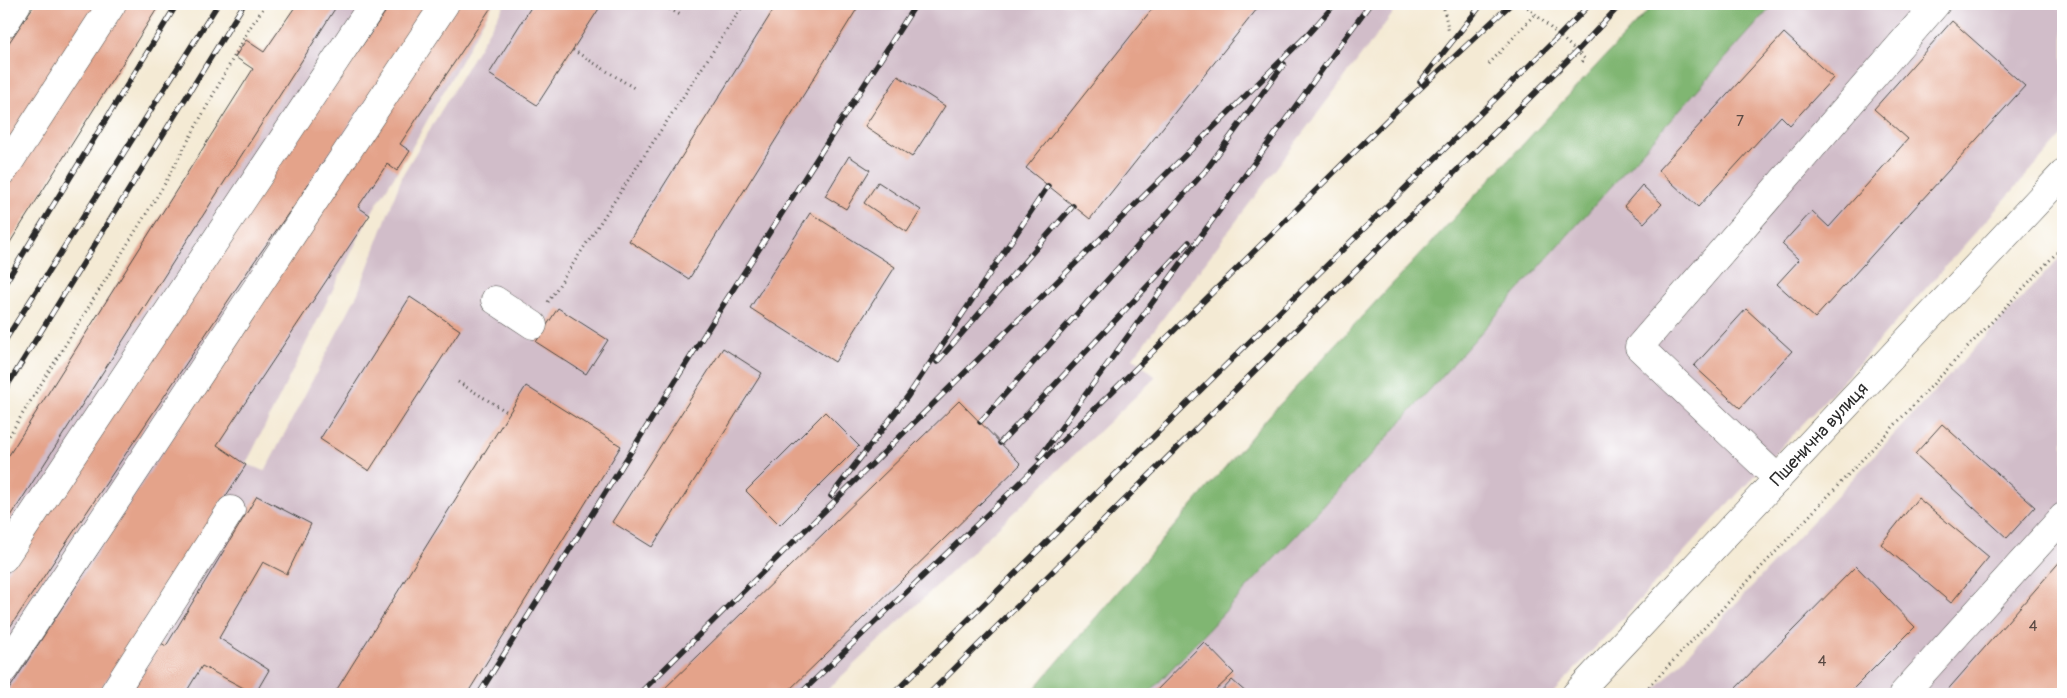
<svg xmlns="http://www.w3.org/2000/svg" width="2067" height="698" font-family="Pangolin,sans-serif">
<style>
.industrial{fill:#d1bdc9}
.forest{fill:#80b672;stroke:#56704e}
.building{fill:#e4a38a}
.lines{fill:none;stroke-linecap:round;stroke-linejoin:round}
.minor-casing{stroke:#494844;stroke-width:29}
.path{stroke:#494844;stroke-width:3;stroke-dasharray:1 4;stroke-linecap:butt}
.minor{stroke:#fff;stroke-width:28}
.rail-casing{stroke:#2b2b2b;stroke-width:5.5}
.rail{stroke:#fff;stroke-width:4;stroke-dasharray:11;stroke-linecap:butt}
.labels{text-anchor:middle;stroke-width:5;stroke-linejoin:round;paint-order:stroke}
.number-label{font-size:15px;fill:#594943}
.street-label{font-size:18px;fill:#2b2b2b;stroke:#fff}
</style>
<rect width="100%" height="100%" fill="#fff"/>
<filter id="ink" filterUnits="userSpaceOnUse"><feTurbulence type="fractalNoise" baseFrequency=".02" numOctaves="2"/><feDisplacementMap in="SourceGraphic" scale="10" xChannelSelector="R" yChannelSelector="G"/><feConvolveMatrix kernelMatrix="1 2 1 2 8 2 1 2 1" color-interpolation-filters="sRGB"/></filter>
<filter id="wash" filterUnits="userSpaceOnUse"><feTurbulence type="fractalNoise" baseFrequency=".0096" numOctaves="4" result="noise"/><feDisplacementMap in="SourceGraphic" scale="20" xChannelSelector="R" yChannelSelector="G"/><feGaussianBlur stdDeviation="1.12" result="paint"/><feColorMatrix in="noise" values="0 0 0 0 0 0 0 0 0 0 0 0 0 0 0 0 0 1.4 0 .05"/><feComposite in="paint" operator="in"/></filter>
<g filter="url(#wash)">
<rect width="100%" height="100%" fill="#f4ead4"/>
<g class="industrial">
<polygon points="297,4 493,4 410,151 370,215 246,464 265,471 358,293 403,174 505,4 1400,4 1133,358 1156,377 823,694 4,694 4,463 253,69 235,57 246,40 264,52"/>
<polygon points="1675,4 2063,4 2063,134 1863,359 1552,694 1062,694"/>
<polygon points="2063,254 2063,694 1651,694"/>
</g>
<polygon class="forest" points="1654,4 1774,4 1385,440 1148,694 1030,694 1269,416"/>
<g id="blocks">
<g class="building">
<polygon points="35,4 103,4 4,149 4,50"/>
<polygon points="120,4 160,4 4,252 4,188"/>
<polygon points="297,4 338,4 4,527 4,463 253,69 235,57 246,40 264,52"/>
<polygon points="391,4 433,4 302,193 306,196 296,211 292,208 254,262 4,636 4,577 226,242"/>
<polygon points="454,4 489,4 492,6 400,144 410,151 397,171 387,164 358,207 370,215 217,445 246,465 97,694 6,694"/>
<polygon points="533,4 602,4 537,105 489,74"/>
<polygon points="777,4 860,4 689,279 629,241"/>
<polygon points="1156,4 1261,4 1090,219 1026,168"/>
<polygon points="1952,21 2025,86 1815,318 1777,284 1799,260 1782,244 1812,211 1829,227 1908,139 1874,109"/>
<polygon points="1784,33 1833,78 1790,125 1781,116 1698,207 1658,170"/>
<polygon points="898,76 945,106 912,157 865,126"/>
<polygon points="849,156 870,170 846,209 825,196"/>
<polygon points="878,182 921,210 907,232 864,203"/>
<polygon points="1642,185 1662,204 1644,223 1624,206"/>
<polygon points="810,213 895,267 835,362 750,308"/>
<polygon points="410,297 460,330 369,471 320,439"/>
<polygon points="558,308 608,340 586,374 536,342"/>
<polygon points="1746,309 1792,351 1740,408 1694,366"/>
<polygon points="723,348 762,373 652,547 612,522"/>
<polygon points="526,386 621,446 467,694 334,694"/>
<polygon points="959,401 1021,464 785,694 659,694"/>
<polygon points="825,412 859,446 780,525 746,491"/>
<polygon points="1942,424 2035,507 2007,538 1915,454"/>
<polygon points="257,496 311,524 287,574 263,562 219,638 269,670 255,694 202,666 185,694 130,694 161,643 166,646"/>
<polygon points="1918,498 1989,557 1951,603 1881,544"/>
<polygon points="2063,558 2063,694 1944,694"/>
<polygon points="1856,566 1915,627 1848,694 1730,694"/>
<polygon points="1204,642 1234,673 1212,694 1153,694"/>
<polygon points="1232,680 1248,694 1219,694"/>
</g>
</g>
</g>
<g filter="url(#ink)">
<use href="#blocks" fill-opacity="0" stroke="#494844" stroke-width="1"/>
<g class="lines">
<g class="minor-casing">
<g id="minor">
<polyline points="4,24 17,4"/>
<polyline points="4,170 112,4"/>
<polyline points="495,300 533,325"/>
<polyline points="1778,479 1639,347 1936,4"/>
<polyline points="4,558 373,4"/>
<polyline points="4,669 445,4"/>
<polyline points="113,694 231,510"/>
<polyline points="1576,694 2063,174"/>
<polyline points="1903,694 2063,517"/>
</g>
</g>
<g class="path">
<polyline points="661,4 682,16"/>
<polyline points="1443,4 1449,33"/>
<polyline points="1524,4 1585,59 1582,62"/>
<polyline points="573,50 634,88"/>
<polyline points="1489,64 1535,14"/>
<polyline points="548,302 744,4"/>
<polyline points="458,382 509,413"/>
<polyline points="4,444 164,185 249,29 266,4"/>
<polyline points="866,694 873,688"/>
<polyline points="1642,694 2063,246"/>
</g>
<use href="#minor" class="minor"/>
<g class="rail-casing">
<g id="rail">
<polyline points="1301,42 1335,4"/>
<polyline points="1420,82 1482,4"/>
<polyline points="4,285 177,4"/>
<polyline points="4,342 218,4"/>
<polyline points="937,362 1073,206"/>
<polyline points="4,391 244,4"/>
<polyline points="980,422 1206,170 1284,64"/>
<polyline points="1000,443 1189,242"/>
<polyline points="1039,458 1370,4"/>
<polyline points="831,496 908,396 1048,186"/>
<polyline points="479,694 718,313 916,4"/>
<polyline points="639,694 1305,37"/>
<polyline points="800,694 1019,484 1396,111 1511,4"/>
<polyline points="893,694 1559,36 1590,4"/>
<polyline points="929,694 1576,52 1621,4"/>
</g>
</g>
<use href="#rail" class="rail"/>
</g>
</g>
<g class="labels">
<g class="number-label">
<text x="1740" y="126">7</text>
<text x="2033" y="631">4</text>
<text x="1822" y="666">4</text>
</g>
<g class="street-label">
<text transform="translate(1819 434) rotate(-47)" y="6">Пшенична вулиця</text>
</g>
</g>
<rect width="2067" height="698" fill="none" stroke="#fff" stroke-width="20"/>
</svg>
